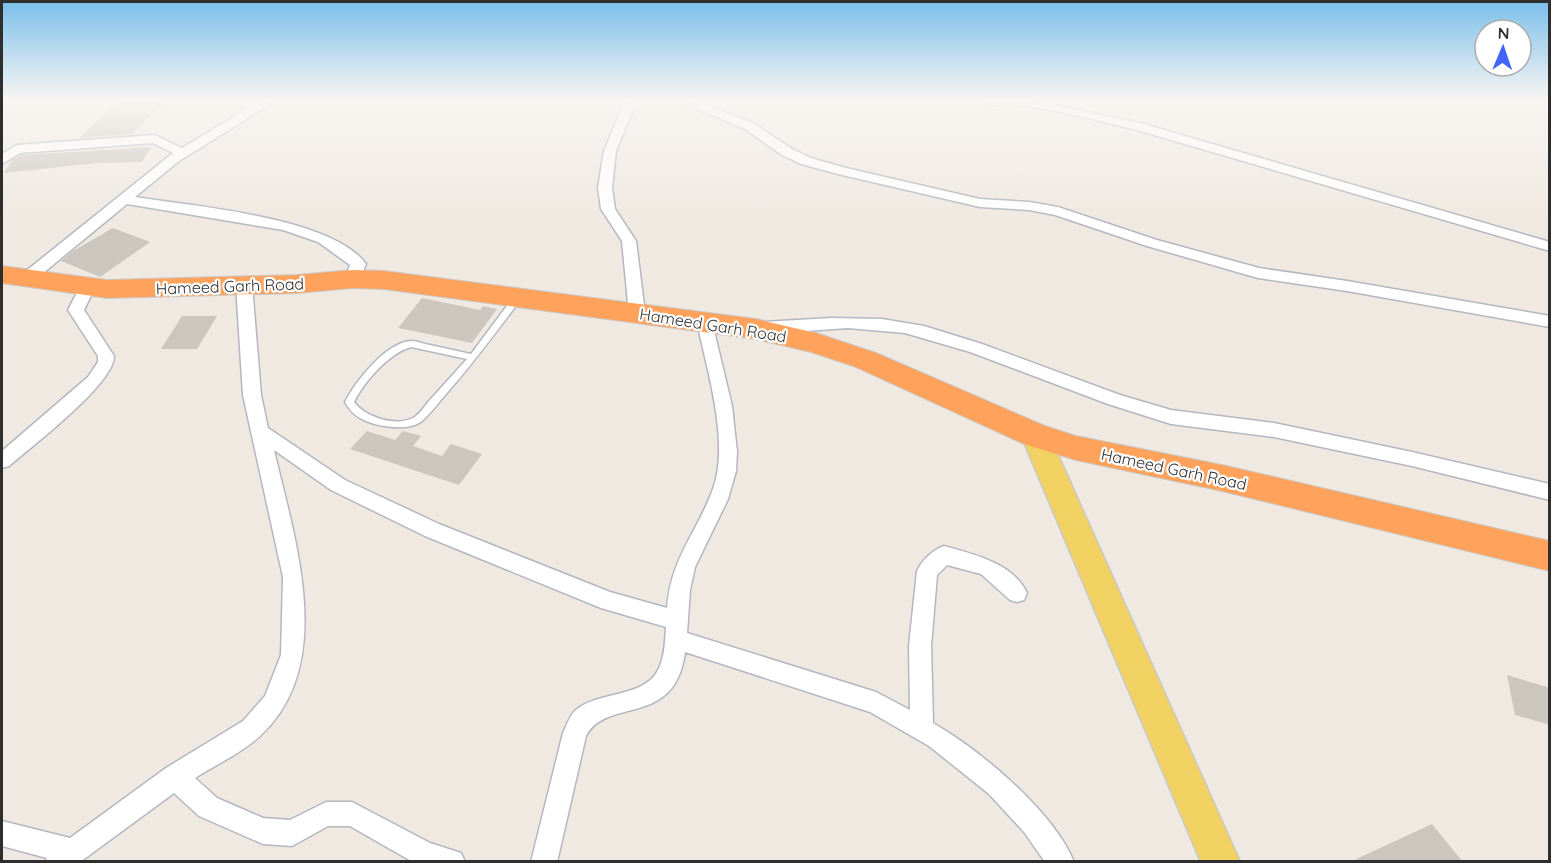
<svg xmlns="http://www.w3.org/2000/svg" width="1551" height="863" font-family="Quicksand,sans-serif">
<style>
.building{fill:#cbc7bf}
.lines{fill:none;stroke-linecap:round;stroke-linejoin:round}
.lane-casing{stroke:#b4b7c1;stroke-width:3}
.street-casing{stroke:#b4b7c1;stroke-width:3}
.primary-casing{stroke:#c9c9c9;stroke-width:3}
.highway-casing{stroke:#c9c9c9;stroke-width:2}
.lane{fill:#fff;fill-rule:evenodd}
.street{fill:#fff;fill-rule:evenodd}
.primary{fill:#f2d163;fill-rule:evenodd}
.highway{fill:#ffa35c;fill-rule:evenodd}
.labels{text-anchor:middle;stroke-width:4.5;stroke-linejoin:round;paint-order:stroke}
.street-label{font-size:16px;fill:#2e2e2e;stroke:#fff}
</style>
<rect width="100%" height="100%" fill="#efe9e1"/>
<g class="building">
<polygon points="119,100 166,100 132,134 79,138"/>
<polygon points="151,147 142,162 97,163 4,173 12,160 21,155"/>
<polygon points="113,228 150,242 100,277 61,261 73,251"/>
<polygon points="422,298 480,310 483,306 497,309 472,343 398,328"/>
<polygon points="182,316 217,316 197,349 161,349"/>
<polygon points="367,431 395,440 403,431 421,436 413,446 442,456 451,444 482,454 459,485 350,449"/>
<polygon points="1507,675 1550,688 1550,725 1515,715"/>
<polygon points="1432,824 1462,861 1352,861"/>
</g>
<g class="lines">
<g class="lane-casing">
<path id="lane" d="M518,294l4,3 -1,2c-24,32 -48,64 -74,94 -8,9 -16,20 -25,28 -13,11 -47,6 -62,-3 -7,-4 -11,-9 -15,-16 10,-20 42,-61 67,-61 5,0 12,3 18,4 14,3 27,6 41,9l44,-59zM411,347l56,12c-13,14 -25,28 -38,42 -4,5 -10,14 -16,17 -18,9 -48,-1 -59,-16 10,-20 35,-49 57,-55z"/>
</g>
<g class="street-casing">
<g id="street">
<path d="M262,100h15l-98,61 -44,36c56,9 197,20 231,67l-8,19h-10l-3,-4 5,-14 -32,-23 -35,-12 -156,-26 -96,79h-10l-3,-4 3,-4 152,-122 -20,-10 -133,10 -18,11v-10l15,-9 138,-10 27,13z"/>
<polygon points="625,100 637,100 616,151 612,188 615,209 636,241 645,313 643,317 631,317 629,313 622,241 601,209 598,188 604,151"/>
<polygon points="676,100 693,100 753,123 792,149 811,158 846,168 980,199 1029,202 1058,207 1157,240 1259,268 1347,281 1550,316 1550,327 1347,291 1258,278 1147,246 1055,215 1029,210 980,207 838,174 801,164 782,155 745,129"/>
<path d="M978,100h52l110,23 410,119v9l-413,-121c-38,-9 -76,-20 -114,-24 -13,-1 -36,2 -45,-6z"/>
<path d="M244,280l8,5 9,110 7,33 77,52 94,44 171,68 57,16c4,-51 30,-75 46,-119 17,-47 -6,-119 -16,-167l2,-4h12l21,88 5,46 -1,19 -8,28 -33,68 -5,23 -3,43 189,59 34,18 -1,-64 8,-75c5,-11 16,-21 27,-25 29,8 69,17 83,47l-3,7 -7,2 -7,-2 -29,-26 -34,-9 -10,10 -6,71 2,77c47,27 120,88 141,139h-29l-21,-30 -35,-38 -60,-48 -59,-34 -185,-60c-10,77 -78,44 -99,84l-29,126h-26l32,-129c4,-8 7,-19 14,-24 23,-18 69,-11 82,-41 6,-12 6,-28 7,-41l-65,-19 -176,-72 -94,-46 -57,-40c20,88 64,214 -14,286 -18,17 -45,29 -65,42l22,20 46,20 27,2 36,-18h26l78,41 31,10 4,9h-52l-63,-36h-22l-36,20 -29,-2 -64,-28 -25,-23 -94,69h-35l2,-4 -45,-12v-25l68,17 96,-70 77,-47 22,-25 16,-41 2,-78 -40,-182 -7,-110z"/>
<path d="M87,282l8,5 -11,23 30,46c1,27 -83,91 -105,110l-7,2v-17l86,-74 10,-15v-6l-30,-46 14,-27z"/>
<polygon points="831,318 882,319 924,326 982,344 1120,395 1171,410 1274,423 1412,452 1550,484 1550,500 1412,466 1274,437 1171,424 1108,404 970,352 905,333 848,328 763,334 757,332 755,328 757,324 763,322"/>
</g>
</g>
<g class="primary-casing">
<polygon id="primary" points="1035,425 1045,428 1049,435 1240,862 1201,862 1021,435 1025,428"/>
</g>
<g class="highway-casing">
<polygon id="highway" points="2,266 107,280 297,275 353,270 384,271 756,319 816,333 876,353 1045,426 1076,436 1222,465 1550,541 1550,571 1222,491 1076,460 1024,444 856,367 811,352 756,339 384,289 353,288 297,293 107,298 2,283"/>
</g>
<use href="#lane" class="lane"/>
<use href="#street" class="street"/>
<use href="#primary" class="primary"/>
<use href="#highway" class="highway"/>
</g>
<linearGradient id="sky" x2="0" y2="1"><stop stop-color="#7abfeb"/><stop offset="0.45" stop-color="#f8f5f2"/><stop offset="1" stop-color="#f8f5f2" stop-opacity="0"/></linearGradient>
<rect width="1551" height="221" fill="url(#sky)"/>
<g class="labels">
<g class="street-label">
<text transform="translate(230 286) rotate(-2)" y="6">Hameed Garh Road</text>
<text transform="translate(713 325) rotate(9)" y="6">Hameed Garh Road</text>
<text transform="translate(1174 469) rotate(12)" y="6">Hameed Garh Road</text>
</g>
</g>
<rect width="1551" height="863" fill="none" stroke="#2e2e2e" stroke-width="6"/>
<g transform="translate(1503 48) rotate(2)"><circle r="28" fill="#ffffff" stroke="#ababab" stroke-width="1.5"/>
<path d="M0-4.5L10 22L0 15L-10 22Z" fill="#4264fb"/>
<text y="-9" font-size="16" font-weight="bold" text-anchor="middle" fill="#2e2e2e">N</text>
</g>
</svg>
